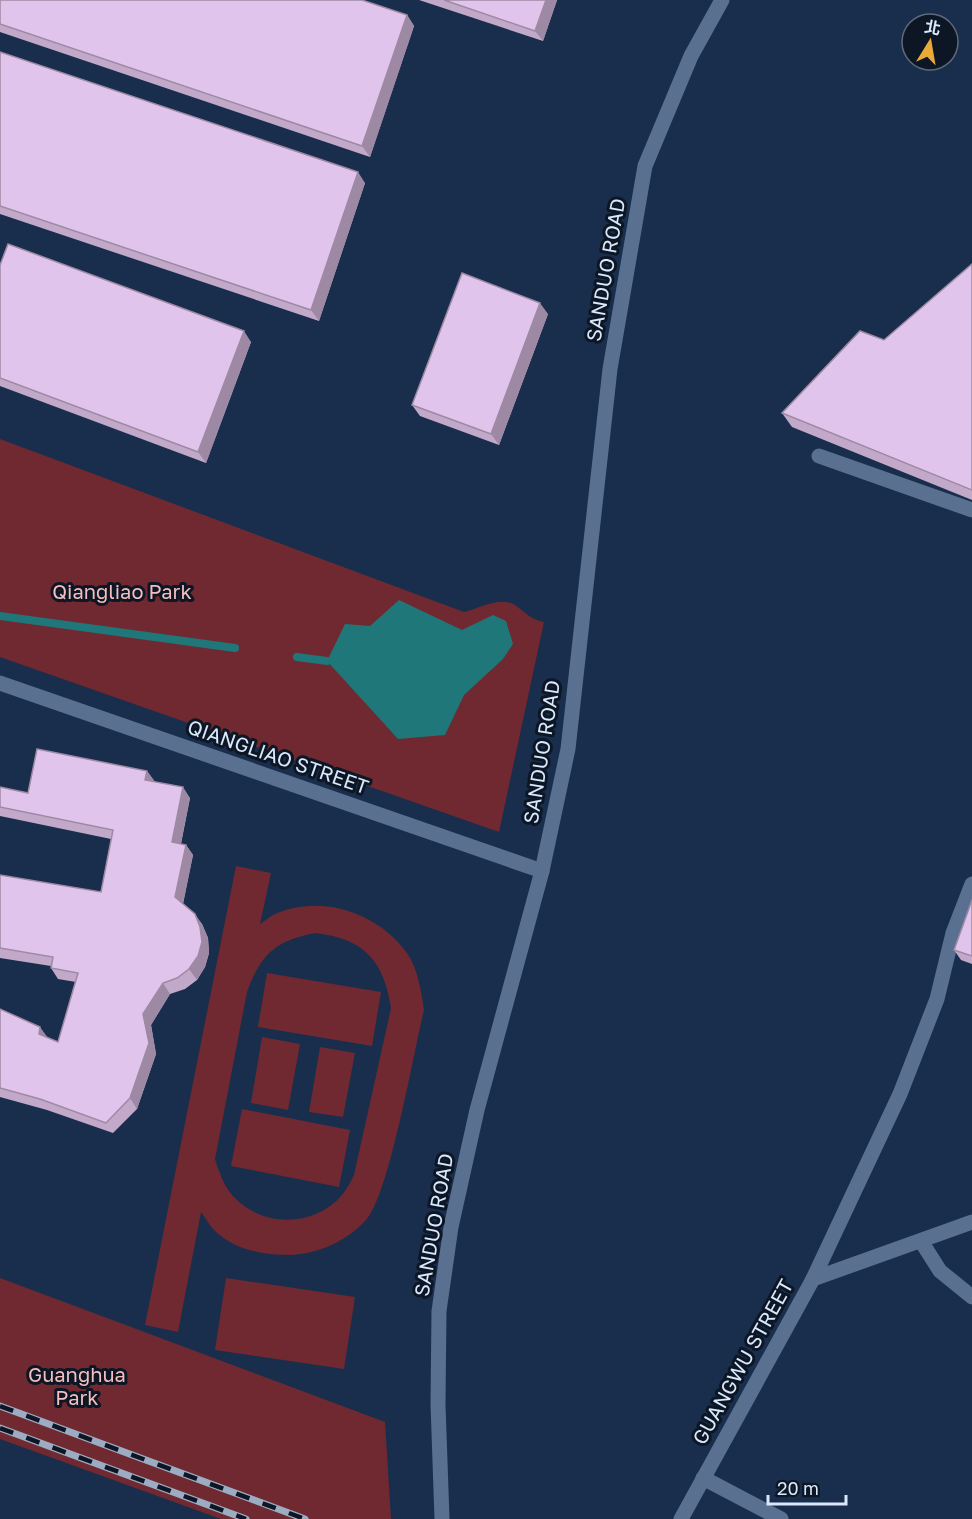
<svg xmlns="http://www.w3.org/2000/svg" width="972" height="1519" font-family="'Golos Text','Noto Sans TC',sans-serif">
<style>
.green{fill:#702930;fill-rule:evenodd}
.water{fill:#1f7779}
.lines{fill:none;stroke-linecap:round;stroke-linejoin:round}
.stream{stroke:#1f7779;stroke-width:8}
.minor{stroke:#597091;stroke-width:15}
.rail-casing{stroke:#9cacc3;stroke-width:7}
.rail{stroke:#0c1624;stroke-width:4.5;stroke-dasharray:14;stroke-linecap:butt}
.wall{fill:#c2a9ca}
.shaded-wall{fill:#9e89a4}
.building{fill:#e1c4eb;stroke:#9e89a4;stroke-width:1.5}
.labels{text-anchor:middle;stroke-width:6;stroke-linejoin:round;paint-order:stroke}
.street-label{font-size:20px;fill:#dae8fc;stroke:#0c1624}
.park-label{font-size:20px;fill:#f5bdbd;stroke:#0c1624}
</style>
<rect width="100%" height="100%" fill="#182e4c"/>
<g class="green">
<path d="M0,439l464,173c16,-4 36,-16 51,-7 11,8 15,14 29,17l-45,210 -499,-175z"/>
<path d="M236,866l35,7 -11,51c6,-4 13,-10 20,-12 45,-17 99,2 127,41 11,16 14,38 17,57 -10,40 -35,186 -58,210 -19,21 -48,34 -76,35 -27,0 -56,-5 -76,-25 -5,-5 -9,-13 -13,-18l-23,120 -33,-7zM315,933c48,5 69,27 76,75l-37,167c-3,6 -7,14 -12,20 -26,31 -76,33 -105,5 -12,-11 -17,-25 -22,-41l32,-167c14,-38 28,-51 68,-59z"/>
<polygon points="267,973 381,992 372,1046 258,1027"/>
<polygon points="262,1037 300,1044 288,1110 251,1103"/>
<polygon points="320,1047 355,1053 343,1117 309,1112"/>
<polygon points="242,1109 350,1130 339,1187 231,1166"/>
<polygon points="0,1278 385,1422 391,1519 221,1519 0,1439"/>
<polygon points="226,1278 355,1297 344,1369 215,1350"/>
</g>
<polygon class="water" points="399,600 462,630 493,615 506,621 513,644 503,659 464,695 445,735 398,739 327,661 345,624 370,626"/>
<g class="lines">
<g class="stream">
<polyline points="0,616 235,648"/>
<polyline points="297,657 327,661"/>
</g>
<g class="minor">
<polyline points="819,456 972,510"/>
<polyline points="0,683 542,871"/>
<polyline points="921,1241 940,1271 972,1297"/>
<polyline points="813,1279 900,1094 937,999 953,933 972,884"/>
<polyline points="703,1478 781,1519"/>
<polyline points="442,1519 438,1404 439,1311 451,1227 477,1110 542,871 568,749 610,369 645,166 691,56 722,0"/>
<polyline points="681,1519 813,1279 972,1222"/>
</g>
<g class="rail-casing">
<g id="rail">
<polyline points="0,1406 305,1519"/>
<polyline points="0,1428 246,1519"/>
</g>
</g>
<use href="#rail" class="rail"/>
</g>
<g class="wall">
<polygon points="0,0 407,15 414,26 370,157 0,32"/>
<polygon points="419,0 557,0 543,41"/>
<polygon points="0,52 365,183 319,321 0,214"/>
<polygon points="972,264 972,500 792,427 782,413 884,340"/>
<polygon points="0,265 251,342 206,463 0,386"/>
<polygon points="548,314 499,445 420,416 412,405"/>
<polygon points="147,771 155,782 190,798 181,844 186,845 193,855 183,904 202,924 208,938 209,953 205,967 197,980 185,989 170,994 151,1025 156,1054 137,1109 113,1133 47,1110 0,1097 0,1009 48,1038 58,1042 76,982 58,979 51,968 51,966 0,958 0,875 101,892 111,839 0,816 0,787 28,793"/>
<polygon points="972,900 972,964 961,960 954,950"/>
</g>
<g class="shaded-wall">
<polygon points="546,0 557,0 543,41 535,31"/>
<polygon points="407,15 414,26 370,157 362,146"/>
<polygon points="358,172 365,183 319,321 311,310"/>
<polygon points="540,303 548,314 499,445 491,434"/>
<polygon points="244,331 251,342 206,463 198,452"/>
<polygon points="147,771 155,782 145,780"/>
<polygon points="183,787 190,798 179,852 172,842"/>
<polygon points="186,845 193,855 182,908 175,897"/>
<polygon points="195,914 202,924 208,938 209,953 205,967 197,980 189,969"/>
<polygon points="163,983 170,994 151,1025 156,1054 137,1109 130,1098 143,1014"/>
<polygon points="40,1027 48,1038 39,1034"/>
</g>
<g class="building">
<polygon points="0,0 362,0 407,15 362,146 0,24"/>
<polygon points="444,0 546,0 535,31"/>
<polygon points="0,52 358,172 311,310 0,206"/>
<polygon points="8,244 244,331 198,452 0,378 0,265"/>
<polygon points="972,264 972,490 782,413 860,331 884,340"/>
<polygon points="462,273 540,303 491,434 412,405"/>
<polygon points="37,749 147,771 145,780 183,787 172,842 186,845 175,897 195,914 200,927 202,942 198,956 189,969 177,978 163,983 143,1014 149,1043 130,1098 106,1123 40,1099 0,1088 0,1009 40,1027 39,1034 58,1042 78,973 51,968 53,957 0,948 0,875 101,892 113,830 0,807 0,787 28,793"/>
<polygon points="972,900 972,956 954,950"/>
</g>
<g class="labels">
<g class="street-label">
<text transform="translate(606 270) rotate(-80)" y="7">SANDUO ROAD</text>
<text transform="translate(542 752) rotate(-81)" y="7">SANDUO ROAD</text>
<text transform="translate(278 757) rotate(19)" y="7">QIANGLIAO STREET</text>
<text transform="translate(434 1225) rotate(-80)" y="7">SANDUO ROAD</text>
<text transform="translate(743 1362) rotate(-61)" y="7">GUANGWU STREET</text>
</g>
<g class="park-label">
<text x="122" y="599">Qiangliao Park</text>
<text x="77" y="1382">Guanghua<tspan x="77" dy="23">Park</tspan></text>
</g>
</g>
<g transform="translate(930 42) rotate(11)"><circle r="28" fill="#0c1624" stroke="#5e6a7a" stroke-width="1.5"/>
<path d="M0-4.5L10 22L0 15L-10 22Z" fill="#eaaa38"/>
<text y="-9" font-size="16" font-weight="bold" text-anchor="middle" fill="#dae8fc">北</text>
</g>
<path d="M768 1495v9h78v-9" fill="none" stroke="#dae8fc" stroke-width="3"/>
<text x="777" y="1495" font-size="18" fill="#dae8fc" stroke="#0c1624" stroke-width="4.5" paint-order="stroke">20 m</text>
</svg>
